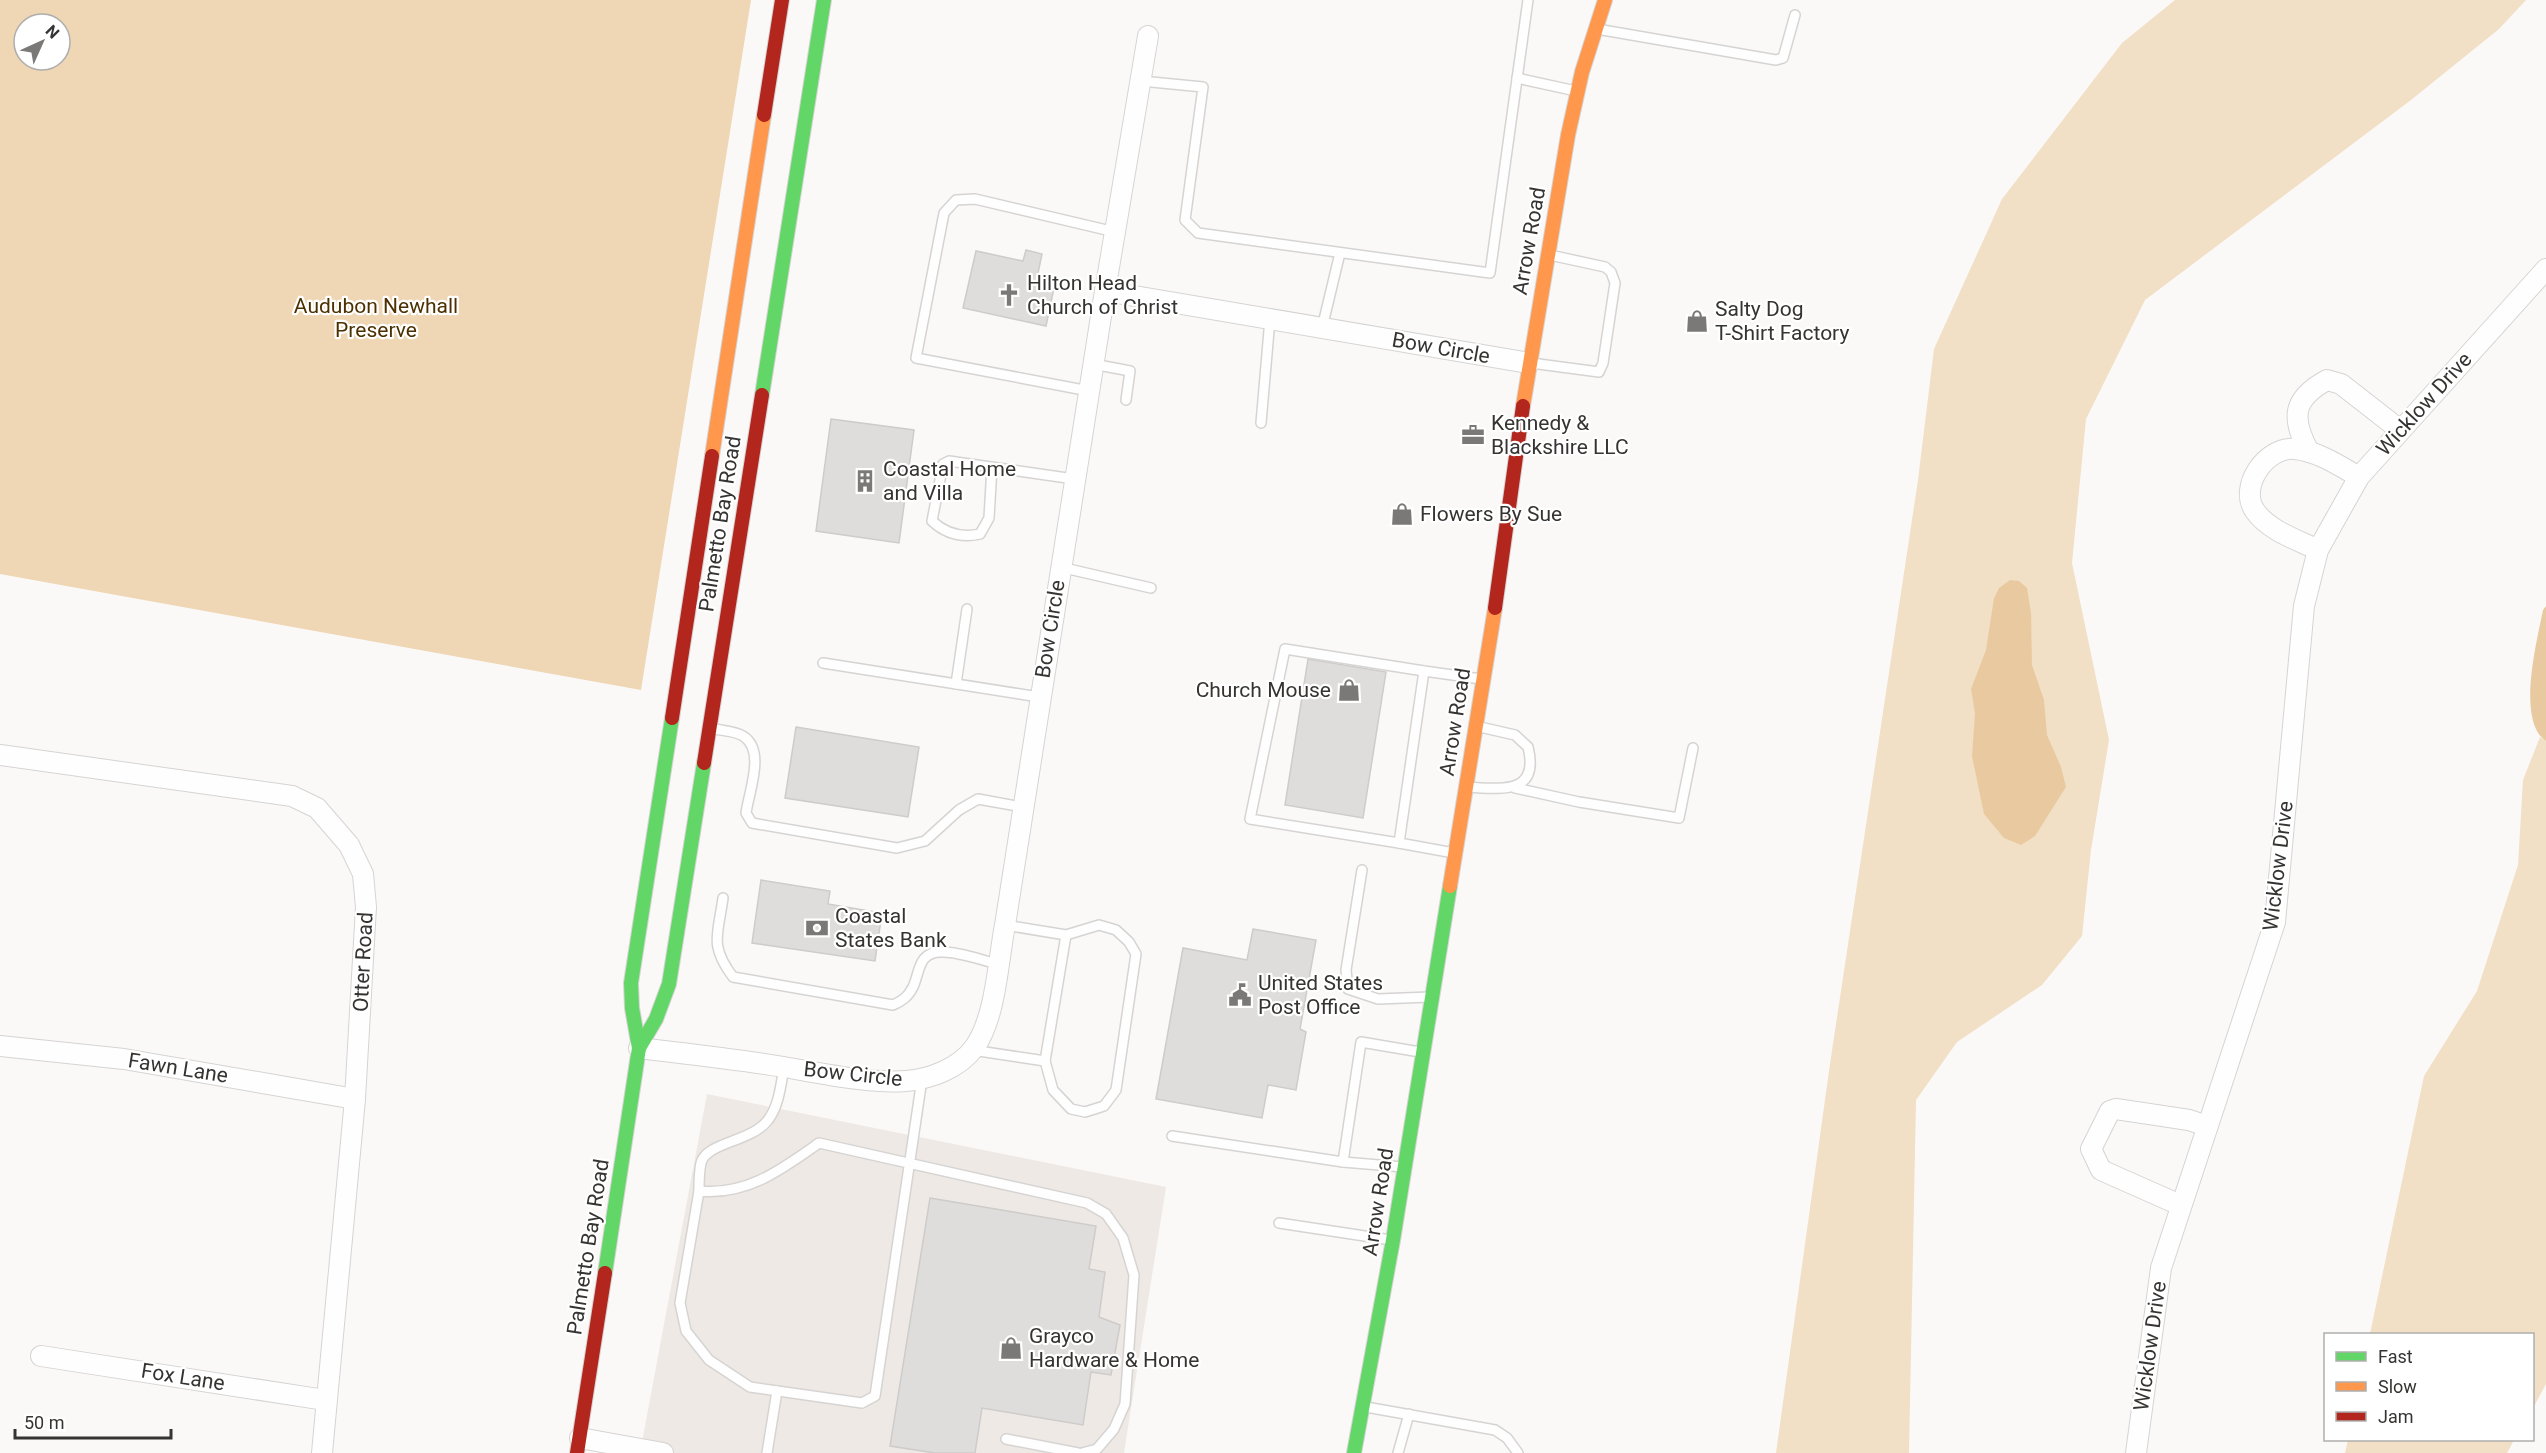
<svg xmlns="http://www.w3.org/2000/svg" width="2546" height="1453" font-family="Roboto,sans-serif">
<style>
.built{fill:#eee9e4}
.green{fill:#f1dfc6}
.forest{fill:#efd6b4;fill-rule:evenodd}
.water{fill:#e9caa0}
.building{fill:#dedddc;stroke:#cdccca;stroke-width:1.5}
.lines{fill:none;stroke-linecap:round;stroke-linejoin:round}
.lane-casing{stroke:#d6d4d3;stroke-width:12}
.street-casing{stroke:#d6d4d3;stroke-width:22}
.fast-casing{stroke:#d6d4d3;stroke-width:16}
.slow-casing{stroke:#d6d4d3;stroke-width:16}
.jam-casing{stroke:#d6d4d3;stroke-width:16}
.lane{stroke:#fefefe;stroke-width:9}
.street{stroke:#fefefe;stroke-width:20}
.fast{stroke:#63d668;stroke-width:14}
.slow{stroke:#ff974d;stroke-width:14}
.jam{stroke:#b3261e;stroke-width:14}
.labels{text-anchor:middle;stroke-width:4.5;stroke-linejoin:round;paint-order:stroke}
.street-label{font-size:21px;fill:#353433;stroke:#fff}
.poi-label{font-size:21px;fill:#353433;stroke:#fff;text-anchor:start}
.park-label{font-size:21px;fill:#4c3000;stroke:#fff}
</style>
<rect width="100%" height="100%" fill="#fbf9f7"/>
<polygon class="built" points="707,1094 1166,1187 1124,1453 640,1453"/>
<g class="green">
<polygon points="2175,0 2526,0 2499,29 2411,100 2145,300 2086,419 2072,563 2109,740 2091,850 2082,936 2042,985 1957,1042 1916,1100 1909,1453 1776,1453 1830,1064 1918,480 1934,349 2002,199 2122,43"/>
<polygon points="2540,737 2546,741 2546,1384 2533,1408 2532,1334 2370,1334 2424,1076 2477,991 2518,865 2523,780"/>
<polygon points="2348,1440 2514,1440 2507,1453 2345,1453"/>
</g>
<path class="forest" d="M0,0h751l-110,690 -641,-116zM24,24h36v36h-36z"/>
<g class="water">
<polygon points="2010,580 2019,581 2027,588 2031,613 2032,665 2044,700 2047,735 2061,767 2066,787 2035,836 2021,845 2004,838 1984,814 1972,756 1975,713 1971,689 1986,650 1994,598 1999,588"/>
<path d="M2546,606v135c-30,-20 -9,-100 -3,-131z"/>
</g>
<g class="building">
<polygon points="1026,250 1042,254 1037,278 1055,283 1046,326 963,308 976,251 1023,261"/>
<polygon points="831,419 914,430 899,543 816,531"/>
<polygon points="1308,659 1386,672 1363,818 1285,805"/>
<polygon points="796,727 919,747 908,817 785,798"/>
<polygon points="761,880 830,891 828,904 882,913 875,961 752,943"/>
<polygon points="1253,929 1316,940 1300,1029 1306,1032 1296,1090 1268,1085 1262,1118 1156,1099 1183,948 1247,960"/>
<polygon points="930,1198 1096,1226 1089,1269 1105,1272 1099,1317 1120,1325 1111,1375 1091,1372 1083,1425 982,1408 975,1453 935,1453 890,1446"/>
</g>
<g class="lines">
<g class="lane-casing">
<g id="lane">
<polyline points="1597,29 1776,60 1783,58 1795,15"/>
<polyline points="1517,78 1576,91"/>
<polyline points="1141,81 1203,87 1185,220 1198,233 1490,273 1528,0"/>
<polyline points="1322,328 1340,253"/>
<polyline points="1531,363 1599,372 1603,363 1615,283 1611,272 1605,267 1550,255"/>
<polyline points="1093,364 1130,371 1126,400"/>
<polyline points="1089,391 916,358 944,213 956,200 975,199 1115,232"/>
<polyline points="1261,423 1270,319"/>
<path d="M992,467l-3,51 -9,16c-18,4 -34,0 -48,-13l11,-57 6,-3 125,18"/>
<polyline points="1060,567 1151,588"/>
<polyline points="823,663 1039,697"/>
<polyline points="956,684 967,609"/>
<path d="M715,729c9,2 20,2 28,7 23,14 6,55 3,77l6,10 145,25 28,-7 34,-31 19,-11 44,8"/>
<path d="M1468,787c33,2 72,8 60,-40l-13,-12 -35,-8"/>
<polyline points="1515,788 1579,802 1679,818 1693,748"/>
<polyline points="1399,843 1250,819 1285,649 1424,671"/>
<polyline points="1454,853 1399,843 1424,671 1481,679"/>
<polyline points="1362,870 1346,970 1348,989 1378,999 1430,997"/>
<path d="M723,898c-5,37 -14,47 10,79l160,28c9,-4 15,-8 20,-18 7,-14 4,-36 30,-35 17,0 38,8 55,12"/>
<polyline points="1005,925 1066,935 1099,925 1116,930 1129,942 1136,954 1116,1090 1104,1106 1085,1112 1071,1109 1053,1090 1045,1061 1066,935"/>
<polyline points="972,1050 1045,1061"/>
<path d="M922,1079l-47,317 -13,7 -112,-16 -41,-27 -23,-29 -6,-28 19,-112c48,5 83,-22 120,-48l268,60 19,11 17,24 11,37 -9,129 -11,25 -17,20 -15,4"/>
<polyline points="1172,1136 1343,1162 1361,1042 1420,1052"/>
<polyline points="1343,1162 1403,1167"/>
<path d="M699,1191c0,-9 0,-19 2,-28 5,-21 51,-21 67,-43 11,-14 13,-36 16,-53"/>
<polyline points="1279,1223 1391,1240"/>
<polyline points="1366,1407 1495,1430 1507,1438 1518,1453"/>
<polyline points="1006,1439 1078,1453"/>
<polyline points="767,1453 777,1391"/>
<polyline points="1398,1453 1409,1414"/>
</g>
</g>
<g class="street-casing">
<g id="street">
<polyline points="1105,291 1529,363"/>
<path d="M2309,452c-18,-34 -17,-53 18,-72l14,4 59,46"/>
<path d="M2318,550c-20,-10 -49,-19 -63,-39 -17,-24 11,-65 40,-62 22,2 45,17 64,28"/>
<polyline points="0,755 292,796 317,808 349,845 363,874 366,907 355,1099 322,1453"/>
<polyline points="0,1046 124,1059 355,1099"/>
<path d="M639,1048c49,6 97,11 145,19 36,6 86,17 122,14 25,-2 53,-13 68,-33 22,-30 24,-87 31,-123l100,-634 43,-255"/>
<polyline points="2180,1205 2101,1170 2091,1149 2110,1111 2116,1109 2189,1120 2207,1126"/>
<polyline points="41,1356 325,1400"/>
<polyline points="580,1438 663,1453"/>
<polyline points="2136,1453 2161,1268 2275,922 2304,606 2318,550 2359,477 2546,269"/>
</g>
</g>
<g class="fast-casing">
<g id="fast">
<polyline points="762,395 824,0"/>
<polyline points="639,1048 656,1019 669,984 704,763"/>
<polyline points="605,1273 639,1048 632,1008 631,983 672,718"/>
<polyline points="1354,1453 1393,1240 1450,886"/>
</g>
</g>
<g class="slow-casing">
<g id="slow">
<polyline points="1523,406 1568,135 1582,72 1605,0"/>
<polyline points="712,456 764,115"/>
<polyline points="1450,886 1495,608"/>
</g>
</g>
<g class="jam-casing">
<g id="jam">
<polyline points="764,115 782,0"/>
<polyline points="1495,608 1523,406"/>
<polyline points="672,718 712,456"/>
<polyline points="704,763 762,395"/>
<polyline points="577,1453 605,1273"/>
</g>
</g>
<use href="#lane" class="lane"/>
<use href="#street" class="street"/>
<use href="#fast" class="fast"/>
<use href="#slow" class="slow"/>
<use href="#jam" class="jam"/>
</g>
<defs>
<g id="church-bare" transform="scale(1.8)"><path d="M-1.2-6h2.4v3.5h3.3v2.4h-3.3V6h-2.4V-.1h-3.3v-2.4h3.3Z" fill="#7a7978" stroke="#fff" stroke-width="2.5" paint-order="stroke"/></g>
<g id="shop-bare" transform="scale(1.8)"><path d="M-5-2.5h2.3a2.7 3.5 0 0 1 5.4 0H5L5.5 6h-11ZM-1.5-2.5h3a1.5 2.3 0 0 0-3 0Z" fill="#7a7978" stroke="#fff" stroke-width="2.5" paint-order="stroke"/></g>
<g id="office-bare" transform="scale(1.8)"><path d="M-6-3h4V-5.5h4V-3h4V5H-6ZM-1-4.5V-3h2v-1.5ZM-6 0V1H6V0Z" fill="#7a7978" stroke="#fff" stroke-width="2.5" paint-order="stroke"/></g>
<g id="building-bare" transform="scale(1.8)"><path d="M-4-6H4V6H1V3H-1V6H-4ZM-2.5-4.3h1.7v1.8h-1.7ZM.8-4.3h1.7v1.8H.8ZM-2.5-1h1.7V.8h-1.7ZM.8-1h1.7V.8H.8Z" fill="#7a7978" stroke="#fff" stroke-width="2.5" paint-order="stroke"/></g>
<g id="bank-bare" transform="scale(1.8)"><path d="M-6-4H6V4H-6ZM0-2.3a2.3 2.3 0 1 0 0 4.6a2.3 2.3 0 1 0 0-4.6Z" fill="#7a7978" stroke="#fff" stroke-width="2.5" paint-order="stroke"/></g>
<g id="civic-bare" transform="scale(1.8)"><path d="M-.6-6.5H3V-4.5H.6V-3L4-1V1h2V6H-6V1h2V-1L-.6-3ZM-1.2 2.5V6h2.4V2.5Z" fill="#7a7978" stroke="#fff" stroke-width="2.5" paint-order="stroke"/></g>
</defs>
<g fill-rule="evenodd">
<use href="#church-bare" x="1009" y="295"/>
<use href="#shop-bare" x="1697" y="321"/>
<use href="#office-bare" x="1473" y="435"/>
<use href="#building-bare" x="865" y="481"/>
<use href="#shop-bare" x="1402" y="514"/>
<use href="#shop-bare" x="1349" y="690"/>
<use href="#bank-bare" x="817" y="928"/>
<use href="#civic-bare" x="1240" y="995"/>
<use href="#shop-bare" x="1011" y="1348"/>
</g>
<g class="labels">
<g class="street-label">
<text transform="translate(1529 241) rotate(-80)" y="7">Arrow Road</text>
<text transform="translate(1441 348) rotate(10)" y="7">Bow Circle</text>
<text transform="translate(2424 404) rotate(-48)" y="7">Wicklow Drive</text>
<text transform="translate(720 524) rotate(-81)" y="7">Palmetto Bay Road</text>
<text transform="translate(1050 629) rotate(-81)" y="7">Bow Circle</text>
<text transform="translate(1455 722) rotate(-81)" y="7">Arrow Road</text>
<text transform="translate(2278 866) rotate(-83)" y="7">Wicklow Drive</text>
<text transform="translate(363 962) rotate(-87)" y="7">Otter Road</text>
<text transform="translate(178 1068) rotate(9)" y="7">Fawn Lane</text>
<text transform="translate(853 1074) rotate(6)" y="7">Bow Circle</text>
<text transform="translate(1378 1202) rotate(-81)" y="7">Arrow Road</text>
<text transform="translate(588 1247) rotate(-81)" y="7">Palmetto Bay Road</text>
<text transform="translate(2150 1346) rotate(-82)" y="7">Wicklow Drive</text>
<text transform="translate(183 1377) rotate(9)" y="7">Fox Lane</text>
</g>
<g class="poi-label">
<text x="1027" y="290">Hilton Head<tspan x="1027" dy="24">Church of Christ</tspan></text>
<text x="1715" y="316">Salty Dog<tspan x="1715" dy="24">T-Shirt Factory</tspan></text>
<text x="1491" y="430">Kennedy &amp;<tspan x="1491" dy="24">Blackshire LLC</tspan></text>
<text x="883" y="476">Coastal Home<tspan x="883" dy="24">and Villa</tspan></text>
<text x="1420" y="521">Flowers By Sue</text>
<text x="1331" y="697" text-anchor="end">Church Mouse</text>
<text x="835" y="923">Coastal<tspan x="835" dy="24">States Bank</tspan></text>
<text x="1258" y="990">United States<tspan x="1258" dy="24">Post Office</tspan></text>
<text x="1029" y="1343">Grayco<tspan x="1029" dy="24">Hardware &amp; Home</tspan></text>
</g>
<g class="park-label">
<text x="376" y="313">Audubon Newhall<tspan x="376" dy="24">Preserve</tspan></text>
</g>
</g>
<rect x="2324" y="1333" width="210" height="108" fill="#ffffff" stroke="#aeaead" stroke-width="1.5"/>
<rect x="2336" y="1352" width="30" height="9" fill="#63d668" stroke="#aeaead" stroke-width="1.5"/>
<text x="2378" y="1363" font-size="18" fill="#353433">Fast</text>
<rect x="2336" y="1382" width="30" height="9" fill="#ff974d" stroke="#aeaead" stroke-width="1.5"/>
<text x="2378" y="1393" font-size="18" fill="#353433">Slow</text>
<rect x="2336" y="1412" width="30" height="9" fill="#b3261e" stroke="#aeaead" stroke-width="1.5"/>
<text x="2378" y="1423" font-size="18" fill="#353433">Jam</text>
<g transform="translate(42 42) rotate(45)"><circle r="28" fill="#ffffff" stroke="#aeaead" stroke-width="1.5"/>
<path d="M0-4.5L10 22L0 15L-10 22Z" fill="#7a7978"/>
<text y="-9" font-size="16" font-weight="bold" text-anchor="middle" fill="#353433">N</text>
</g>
<path d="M15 1429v9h156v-9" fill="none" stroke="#353433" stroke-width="3"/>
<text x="24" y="1429" font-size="18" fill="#353433" stroke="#ffffff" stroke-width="4.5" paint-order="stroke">50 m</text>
</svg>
